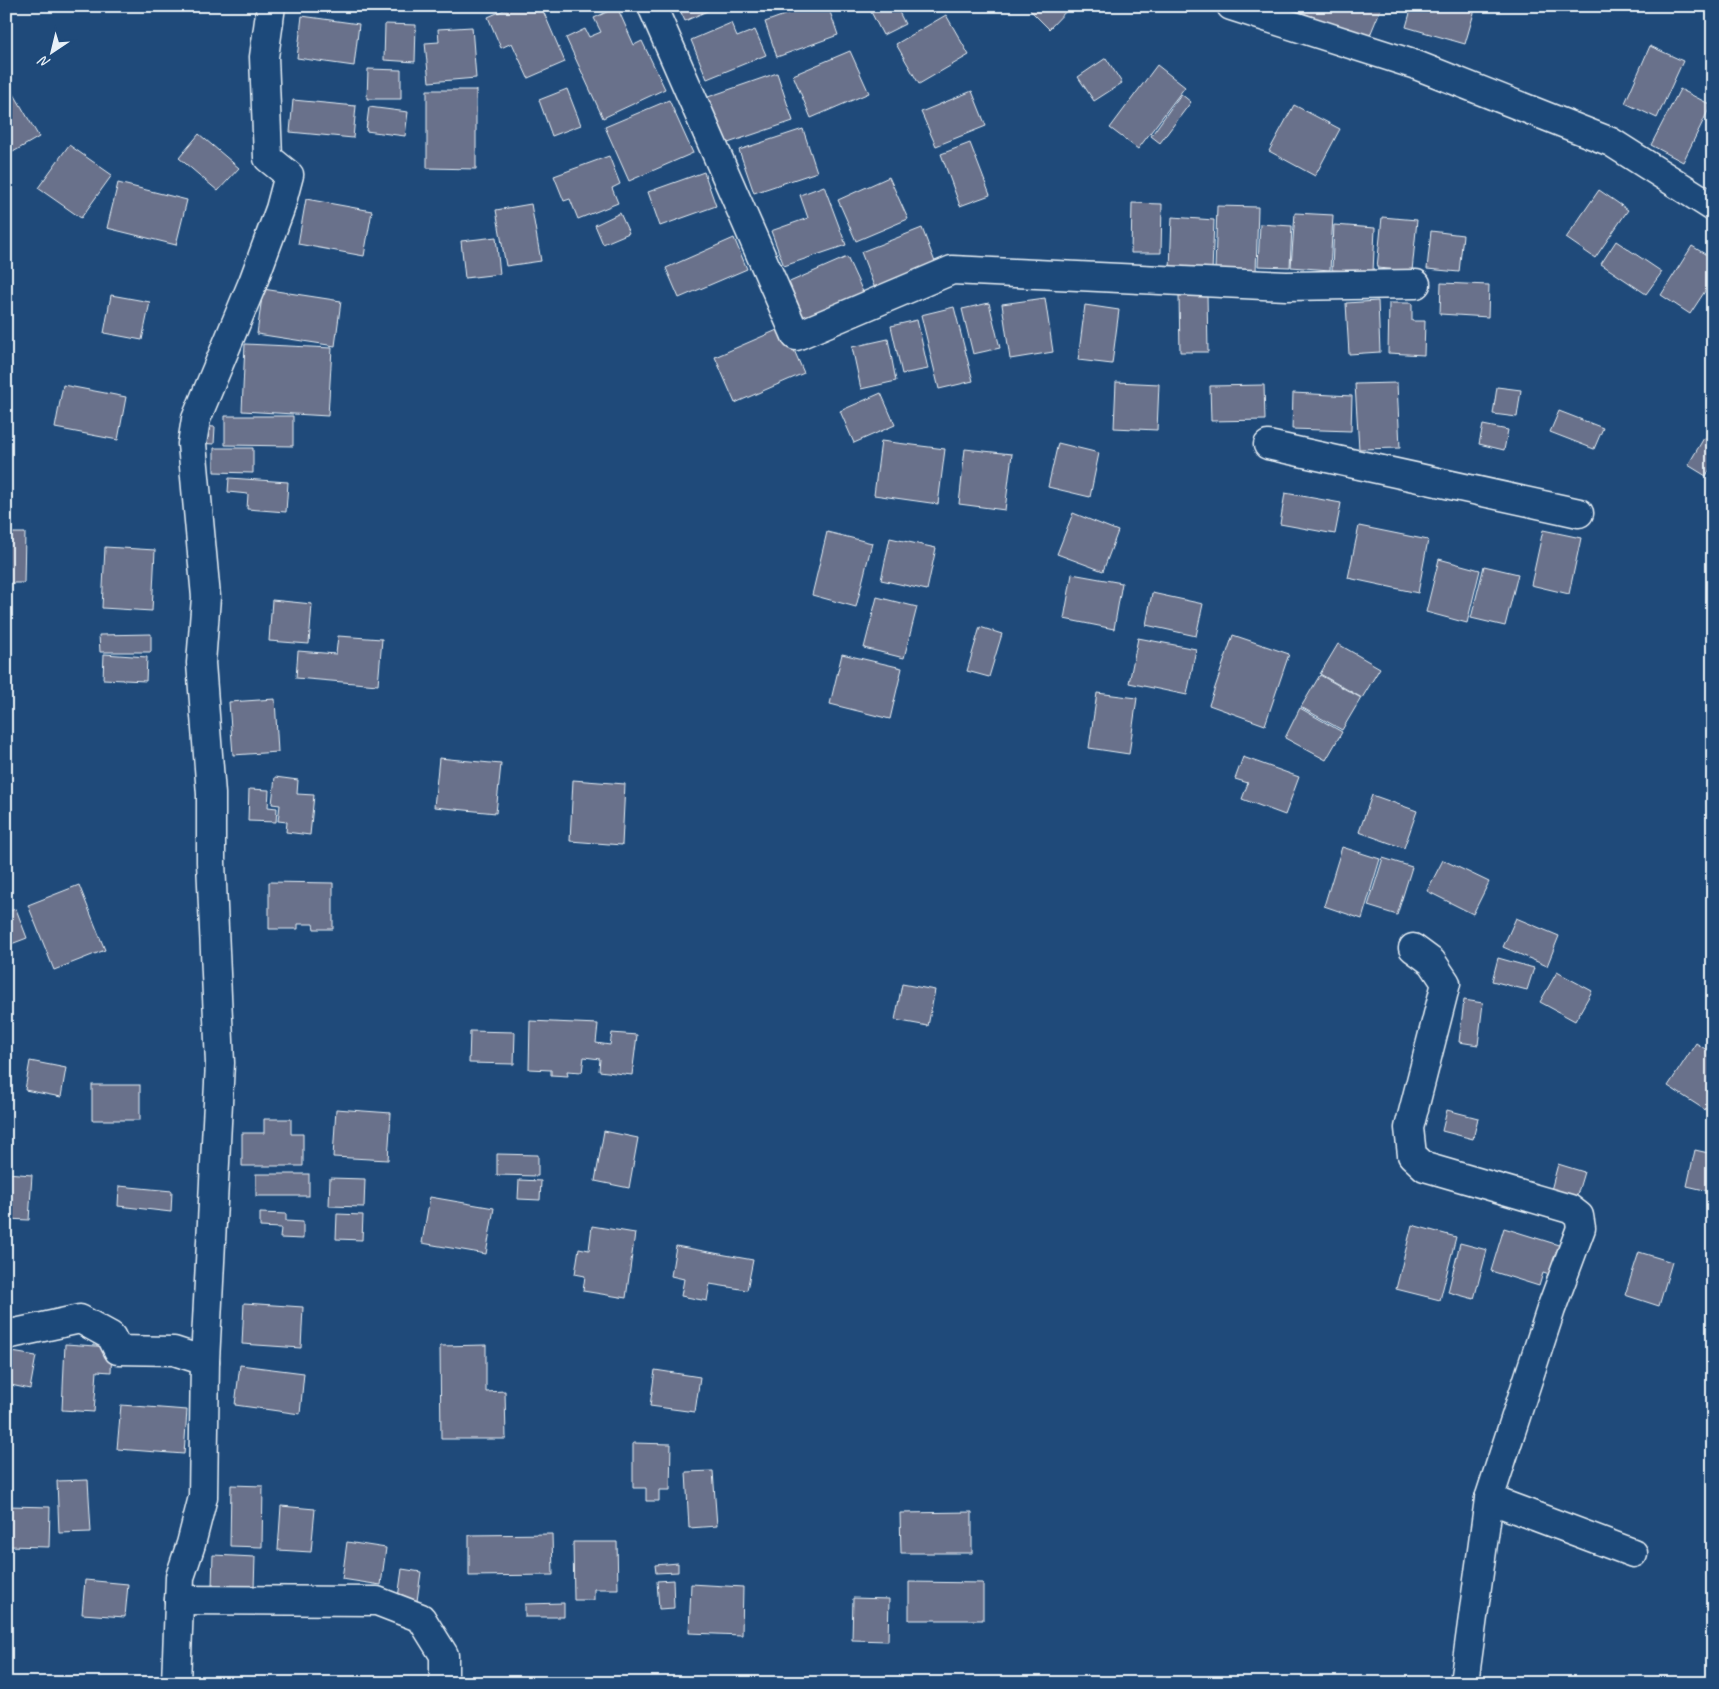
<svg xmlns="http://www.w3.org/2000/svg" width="1719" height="1689" font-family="Caveat,sans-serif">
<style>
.building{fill:#69718b;stroke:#e8f1f8}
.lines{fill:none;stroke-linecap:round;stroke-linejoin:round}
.street-casing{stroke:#e8f1f8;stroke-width:31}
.street{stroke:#1f4a7a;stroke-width:28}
</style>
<rect width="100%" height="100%" fill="#1f4a7a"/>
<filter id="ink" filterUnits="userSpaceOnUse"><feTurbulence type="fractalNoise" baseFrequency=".02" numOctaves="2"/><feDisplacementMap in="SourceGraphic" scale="10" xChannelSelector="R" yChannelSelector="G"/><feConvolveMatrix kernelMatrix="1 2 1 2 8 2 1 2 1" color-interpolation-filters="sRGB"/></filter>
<g filter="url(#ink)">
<g class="building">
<polygon points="513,6 541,6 565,62 528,78 512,43 501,48 488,17"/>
<polygon points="678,6 718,6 685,21"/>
<polygon points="809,6 828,6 838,35 777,57 765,22"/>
<polygon points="868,6 896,6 905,24 883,35"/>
<polygon points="1034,6 1071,6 1049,29 1030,10"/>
<polygon points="1287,6 1382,6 1368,40"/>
<polygon points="1412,6 1476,6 1465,44 1406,27"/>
<polygon points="617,7 634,45 642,41 665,89 603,118 566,38 585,29 589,37 601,32 594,18"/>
<polygon points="946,15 969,55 919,84 896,44"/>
<polygon points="302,16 359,24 354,66 297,58"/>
<polygon points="731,23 737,37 755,30 766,55 707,79 691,40"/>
<polygon points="385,24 416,25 415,62 384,60"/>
<polygon points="472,27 476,78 429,82 425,43 439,42 438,29"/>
<polygon points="1650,46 1683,61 1657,118 1625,103"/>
<polygon points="850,51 869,93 811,118 793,75"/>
<polygon points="1106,58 1122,83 1094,101 1078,77"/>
<polygon points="1157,65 1185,87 1138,149 1110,128"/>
<polygon points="368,69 401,70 401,99 367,99"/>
<polygon points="777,73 793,121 725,144 708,97"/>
<polygon points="567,89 581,125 552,136 539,100"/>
<polygon points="1680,89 1711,105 1683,162 1651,145"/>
<polygon points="427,90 476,90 476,169 427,168"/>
<polygon points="972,91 986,126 936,146 921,112"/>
<polygon points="14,94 39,137 6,156 6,99"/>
<polygon points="1181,94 1191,102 1160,143 1151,136"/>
<polygon points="293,100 356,106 353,138 290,132"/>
<polygon points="669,100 693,153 629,181 605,127"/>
<polygon points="1294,105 1340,129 1315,176 1269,151"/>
<polygon points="369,107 408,112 405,136 366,131"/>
<polygon points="803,129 817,172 754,193 739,150"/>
<polygon points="199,134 239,168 218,191 179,158"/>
<polygon points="970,143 990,195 960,206 941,154"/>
<polygon points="69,145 112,175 81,218 38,188"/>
<polygon points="609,156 620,184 612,188 618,203 578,219 570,199 564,201 554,176"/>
<polygon points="704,172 716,206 660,226 648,192"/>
<polygon points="889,177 908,219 856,241 838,200"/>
<polygon points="118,183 187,200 176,245 107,228"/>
<polygon points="824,186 846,245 784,266 771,231 808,218 800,195"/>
<polygon points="1599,190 1628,210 1595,258 1566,238"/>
<polygon points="306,199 372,211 364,256 298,244"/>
<polygon points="1132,203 1162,204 1161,253 1131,253"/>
<polygon points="531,204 541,261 506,266 496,210"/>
<polygon points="1217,206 1258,207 1256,272 1215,270"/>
<polygon points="620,213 629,233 603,244 595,225"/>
<polygon points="1295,213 1333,215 1330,270 1291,267"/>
<polygon points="1172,217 1214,220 1212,272 1170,270"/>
<polygon points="1382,217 1417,220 1412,271 1377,268"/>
<polygon points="1260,224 1292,226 1290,267 1258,266"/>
<polygon points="1334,225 1375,228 1373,272 1332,270"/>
<polygon points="922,228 938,270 877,294 861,252"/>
<polygon points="1431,231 1463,235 1459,272 1427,269"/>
<polygon points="496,237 500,274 465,278 461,241"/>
<polygon points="734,238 747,269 679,298 666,268"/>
<polygon points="1616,241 1662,272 1646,294 1601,264"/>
<polygon points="1692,246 1713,259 1713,279 1690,314 1661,295"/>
<polygon points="847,257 864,294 802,322 785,284"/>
<polygon points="1441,283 1489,285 1488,317 1440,314"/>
<polygon points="263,289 341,301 335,346 257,334"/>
<polygon points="111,295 150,302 142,340 104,333"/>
<polygon points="1179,295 1207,295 1208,352 1180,352"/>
<polygon points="1045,298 1053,352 1010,359 1002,304"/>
<polygon points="1378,301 1380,352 1349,354 1346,303"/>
<polygon points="989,303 1000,348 973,354 962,309"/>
<polygon points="1389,303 1412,303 1412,321 1425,321 1424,355 1388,353"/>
<polygon points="1085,305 1119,310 1112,364 1078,360"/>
<polygon points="954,307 973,381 939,389 921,315"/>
<polygon points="917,320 928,369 902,374 891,326"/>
<polygon points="784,327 804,373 735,403 715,357"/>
<polygon points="888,339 896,381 861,389 852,347"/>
<polygon points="245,344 332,348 328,416 242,411"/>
<polygon points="1116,382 1159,384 1157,430 1114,428"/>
<polygon points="1397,383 1400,448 1359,449 1355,384"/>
<polygon points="63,385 126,397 118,440 55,428"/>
<polygon points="1264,385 1265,420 1211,421 1210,386"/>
<polygon points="1497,387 1521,390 1517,417 1493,414"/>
<polygon points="881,393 895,425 854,443 840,411"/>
<polygon points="1293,393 1352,396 1351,431 1292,429"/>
<polygon points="1559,411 1603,428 1594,449 1550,432"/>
<polygon points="225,416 293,416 293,446 225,445"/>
<polygon points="1483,425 1508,430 1504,450 1479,444"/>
<polygon points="197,426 215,427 214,444 196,443"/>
<polygon points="1704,438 1713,444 1713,464 1706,476 1688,465"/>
<polygon points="881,441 945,449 938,504 874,495"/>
<polygon points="1058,443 1099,453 1090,497 1048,487"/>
<polygon points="214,448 253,448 253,473 214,472"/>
<polygon points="965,449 1012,454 1005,510 959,504"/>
<polygon points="229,478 288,482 286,512 247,509 248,494 228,492"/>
<polygon points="1285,493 1341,503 1335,534 1280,524"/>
<polygon points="1073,513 1118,531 1103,571 1057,554"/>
<polygon points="1359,526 1428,540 1418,593 1348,578"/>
<polygon points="1543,530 1581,538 1569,594 1531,585"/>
<polygon points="827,532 872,543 856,607 812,595"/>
<polygon points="6,533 25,533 24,583 6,583"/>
<polygon points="890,538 936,548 927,590 881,580"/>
<polygon points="105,547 155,550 152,611 102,608"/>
<polygon points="1439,559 1480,570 1467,623 1426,612"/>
<polygon points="1484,566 1518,574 1505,626 1471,618"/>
<polygon points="1072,574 1122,583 1114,629 1064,619"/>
<polygon points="1152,593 1203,604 1196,636 1146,625"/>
<polygon points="877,597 917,607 904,658 864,648"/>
<polygon points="272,600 312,604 309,644 269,641"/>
<polygon points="980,627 1002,634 989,677 967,671"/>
<polygon points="151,634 151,652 100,652 99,635"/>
<polygon points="1233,635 1289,654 1265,725 1209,705"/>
<polygon points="338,636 382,639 378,685 296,678 298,651 336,654"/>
<polygon points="1138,638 1196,649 1187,695 1129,683"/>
<polygon points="1338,644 1380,668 1362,698 1320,674"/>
<polygon points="104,654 147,657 146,681 103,679"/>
<polygon points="842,654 902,668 890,719 830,704"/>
<polygon points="1320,675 1361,698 1342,730 1301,707"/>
<polygon points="1097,693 1137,698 1129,754 1089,748"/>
<polygon points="275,699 278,752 233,755 229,702"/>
<polygon points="1300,708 1342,732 1326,760 1285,738"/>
<polygon points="1243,757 1299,777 1285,815 1242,799 1248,783 1235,779"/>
<polygon points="439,758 501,764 496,813 434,807"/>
<polygon points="275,777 298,780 297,794 314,795 310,835 286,832 287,822 278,821 280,805 272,804"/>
<polygon points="573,780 625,784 622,845 570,841"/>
<polygon points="249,789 269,790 268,807 277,808 276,822 248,821"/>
<polygon points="1372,795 1417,811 1404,848 1359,832"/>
<polygon points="1342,847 1380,859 1362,919 1324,906"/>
<polygon points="1383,858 1412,867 1397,915 1368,906"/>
<polygon points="1443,860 1489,882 1473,914 1427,891"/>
<polygon points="269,882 333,883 333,929 314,929 313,924 298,924 298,929 269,929"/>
<polygon points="79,885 105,950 54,970 28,905"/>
<polygon points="16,909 27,938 6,946 6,912"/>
<polygon points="1516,918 1559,936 1547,966 1503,947"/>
<polygon points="1498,958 1534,968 1527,990 1492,981"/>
<polygon points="1557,972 1592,991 1575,1021 1540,1002"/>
<polygon points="902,984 935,990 928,1026 895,1020"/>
<polygon points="1464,1000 1483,1003 1478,1045 1459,1042"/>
<polygon points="530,1021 598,1024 596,1043 610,1045 612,1033 637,1035 632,1075 599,1071 600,1059 584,1057 582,1072 567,1071 568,1076 551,1075 551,1070 529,1069"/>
<polygon points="470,1031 515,1032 514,1064 469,1063"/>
<polygon points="1696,1043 1713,1054 1713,1115 1668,1086"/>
<polygon points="30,1061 66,1068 61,1097 25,1090"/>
<rect x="92" y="1085" width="48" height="35"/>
<polygon points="336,1109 391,1113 388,1160 333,1157"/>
<polygon points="1447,1110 1478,1118 1473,1139 1442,1131"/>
<polygon points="264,1119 291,1119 291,1134 303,1134 303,1166 242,1166 242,1133 264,1133"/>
<polygon points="604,1131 638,1138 629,1188 595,1181"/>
<polygon points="1695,1150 1713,1154 1713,1192 1687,1186"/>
<polygon points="497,1154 538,1155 538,1176 497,1175"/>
<polygon points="1558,1164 1584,1172 1575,1202 1550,1194"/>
<polygon points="6,1173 32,1175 29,1220 6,1219"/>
<rect x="256" y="1174" width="53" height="22"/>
<polygon points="330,1178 365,1179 364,1207 329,1206"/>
<polygon points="519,1180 541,1181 540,1200 518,1199"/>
<polygon points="119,1186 172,1191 171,1212 118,1206"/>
<polygon points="430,1197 494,1208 486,1254 422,1243"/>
<polygon points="260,1213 286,1214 286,1221 303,1222 303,1239 280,1238 281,1228 260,1227"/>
<polygon points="337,1214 363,1215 362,1240 336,1239"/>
<polygon points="1412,1225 1456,1237 1440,1300 1396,1289"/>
<polygon points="592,1226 635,1233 626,1298 583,1291 585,1276 575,1274 579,1248 589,1250"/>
<polygon points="1504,1228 1565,1247 1556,1277 1543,1273 1539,1286 1491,1271"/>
<polygon points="1460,1243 1487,1250 1474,1299 1448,1292"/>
<polygon points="676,1246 753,1260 747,1290 710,1284 707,1301 681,1296 684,1279 671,1276"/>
<polygon points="1639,1252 1672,1262 1659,1306 1625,1295"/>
<polygon points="244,1303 303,1307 301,1348 242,1344"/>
<polygon points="65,1344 112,1347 111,1372 97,1371 94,1412 62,1410"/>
<polygon points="486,1345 486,1392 505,1391 506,1439 441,1439 440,1346"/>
<polygon points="6,1351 36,1356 30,1389 6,1384"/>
<polygon points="240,1365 304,1373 300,1414 235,1405"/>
<polygon points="655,1370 700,1377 695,1412 650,1406"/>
<polygon points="121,1405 187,1410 184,1454 117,1449"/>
<polygon points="633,1443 671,1444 670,1490 659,1490 659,1501 646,1501 646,1488 633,1488"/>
<polygon points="713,1471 717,1526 689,1528 686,1472"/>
<polygon points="88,1480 91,1532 59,1533 57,1481"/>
<polygon points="231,1485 263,1486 262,1547 230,1546"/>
<polygon points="8,1506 50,1507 49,1547 7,1546"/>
<polygon points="281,1506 315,1509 311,1552 278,1550"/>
<polygon points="972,1512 972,1553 901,1553 900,1513"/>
<polygon points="552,1534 553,1575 469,1576 469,1535"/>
<polygon points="347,1542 386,1548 381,1585 342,1579"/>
<polygon points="573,1542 617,1542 618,1589 594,1589 594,1600 574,1600"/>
<polygon points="213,1555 255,1557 254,1588 212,1585"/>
<polygon points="678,1563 678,1572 656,1573 655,1565"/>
<polygon points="402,1569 421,1572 417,1601 398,1598"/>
<polygon points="85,1580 128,1584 125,1617 82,1614"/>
<polygon points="673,1580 674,1608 659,1609 657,1581"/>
<polygon points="909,1582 983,1583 983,1620 909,1620"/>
<polygon points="691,1584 743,1587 742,1635 689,1633"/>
<polygon points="853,1598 889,1599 888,1641 852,1640"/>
<polygon points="564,1603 564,1617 525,1617 525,1604"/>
<polygon points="522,1677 522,1683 464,1683 464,1678"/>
</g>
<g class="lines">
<g class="street-casing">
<g id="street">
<polyline points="652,6 796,336 952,270 1286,286 1416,284"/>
<polyline points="1231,6 1416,65 1611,142 1713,207"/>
<polyline points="1268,445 1579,513"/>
<polyline points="1413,948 1432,962 1446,983 1409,1128 1412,1155 1425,1167 1570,1209 1579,1216 1581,1228 1551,1309 1489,1499 1464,1683"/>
<polyline points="6,1335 80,1319 111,1336 118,1350 174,1351 205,1361"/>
<polyline points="1489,1499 1633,1553"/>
<polyline points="179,1600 377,1601 421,1618 444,1655 444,1683"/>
<polyline points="176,1683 180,1577 191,1544 203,1497 205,1361 220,1063 211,862 211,794 201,663 206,597 192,444 196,419 253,282 280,209 289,175 268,158 264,57 271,6"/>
</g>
</g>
<use href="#street" class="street"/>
</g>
</g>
<rect width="1719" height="1689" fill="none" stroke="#1f4a7a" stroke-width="25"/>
<rect x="12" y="12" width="1694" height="1664" fill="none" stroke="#e8f1f8" stroke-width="2" filter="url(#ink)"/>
<g transform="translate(52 52) rotate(215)" stroke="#1f4a7a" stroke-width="4" paint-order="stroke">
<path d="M0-4L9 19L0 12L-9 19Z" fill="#e8f1f8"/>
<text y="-8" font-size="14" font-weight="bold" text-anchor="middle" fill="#e8f1f8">N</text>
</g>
</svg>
